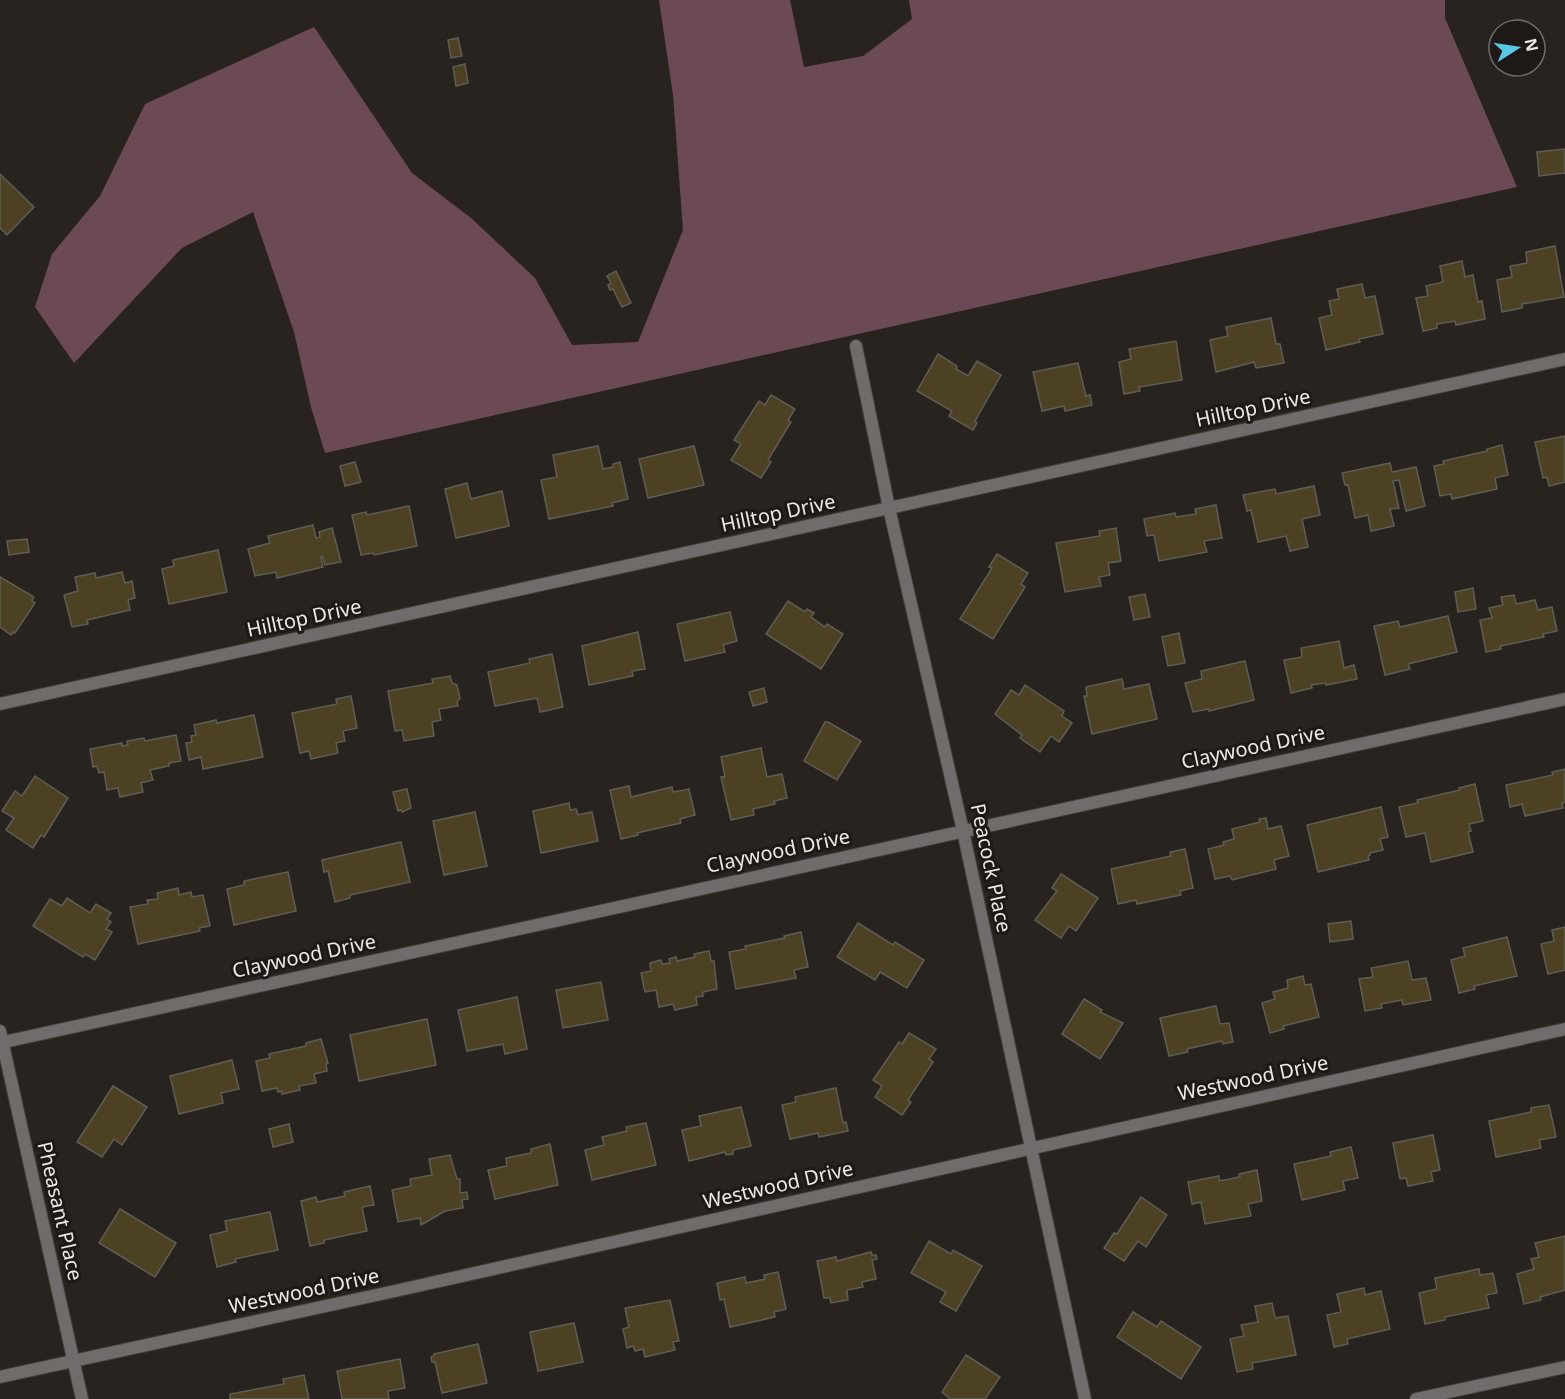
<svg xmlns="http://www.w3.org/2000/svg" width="1565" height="1399" font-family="'Noto Sans',sans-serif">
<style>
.forest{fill:#6b4a56}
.building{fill:#4c4123;stroke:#5f5d56;stroke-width:1.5}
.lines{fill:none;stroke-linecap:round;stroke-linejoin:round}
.street-casing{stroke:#443f3b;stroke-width:14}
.street{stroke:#706c6b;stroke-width:12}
.labels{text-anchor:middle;stroke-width:6;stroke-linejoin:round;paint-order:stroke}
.street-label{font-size:20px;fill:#ede9e7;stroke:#1e1916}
</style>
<rect width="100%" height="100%" fill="#28231f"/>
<polygon class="forest" points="659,0 790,0 804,67 863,56 912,19 909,0 1445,0 1445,18 1517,187 325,453 311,407 294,332 253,212 182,248 74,363 35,307 52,254 100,196 145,104 314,27 412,173 471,218 535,278 572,345 638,342 683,230 673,95"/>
<g class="building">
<polygon points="458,38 462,56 451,58 448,40"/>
<polygon points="465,64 468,83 456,86 453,67"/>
<polygon points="1565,149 1565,173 1539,176 1537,152"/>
<polygon points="0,174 34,207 7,235 0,228"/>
<polygon points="1555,246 1564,297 1522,304 1522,308 1502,312 1497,280 1512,277 1510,266 1527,263 1526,252"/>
<polygon points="1462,261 1465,277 1473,275 1478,302 1482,301 1485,319 1456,325 1455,321 1437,324 1437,328 1423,331 1416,298 1428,296 1426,286 1443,282 1440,266"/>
<polygon points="616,271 631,303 622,307 613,289 610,290 608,285 611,283 607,276"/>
<polygon points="1362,284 1365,298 1375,296 1383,334 1359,339 1360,342 1326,350 1319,318 1332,315 1329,301 1339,299 1337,289"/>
<polygon points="1271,318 1276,344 1280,344 1284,363 1256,368 1254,362 1216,372 1210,340 1228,336 1226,327"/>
<polygon points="1176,341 1182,380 1139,387 1140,391 1124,394 1119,362 1131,359 1129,349"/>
<polygon points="938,354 957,366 956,369 968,376 977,361 1001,375 975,421 977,423 973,430 949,416 952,411 917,391"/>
<polygon points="1078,363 1086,396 1090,395 1092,405 1065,411 1064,406 1042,411 1033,372"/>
<polygon points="771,395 795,409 788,420 791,422 768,460 771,462 761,478 731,460 741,444 734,440 759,401 765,405"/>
<polygon points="1565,436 1565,482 1549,486 1547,477 1543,478 1535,442"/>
<polygon points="1502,445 1508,475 1495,478 1497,489 1452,499 1451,494 1440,496 1434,466 1444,464 1443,461 1487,451 1487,449"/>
<polygon points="598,446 603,469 613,467 613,464 620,462 628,499 612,503 613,506 549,519 541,480 557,477 553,455"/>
<polygon points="694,446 704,485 648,498 639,459"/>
<polygon points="355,462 361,482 345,486 340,466"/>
<polygon points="1390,463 1392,472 1416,467 1425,506 1406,511 1399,480 1393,481 1399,508 1390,509 1394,526 1371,531 1368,515 1355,518 1348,485 1345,485 1342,473"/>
<polygon points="467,483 471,499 502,491 509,526 456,538 445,489"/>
<polygon points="1314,486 1320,515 1302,519 1308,547 1290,551 1286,536 1258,542 1251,510 1247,511 1243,495 1275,489 1276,494"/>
<polygon points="1216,505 1222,538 1204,541 1207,552 1159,561 1154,535 1147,536 1144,519 1175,513 1176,517 1196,514 1195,509"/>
<polygon points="409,506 417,546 374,555 373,553 361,555 352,515 366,512 367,515"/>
<polygon points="313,525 316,538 320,537 319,532 332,528 341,562 325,565 323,557 321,557 323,567 277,578 276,572 255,576 248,549 270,543 268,536"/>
<polygon points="1116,528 1121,561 1108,563 1110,575 1099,577 1101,586 1065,592 1056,543 1100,536 1099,531"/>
<polygon points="27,539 29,552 9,555 7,541"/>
<polygon points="218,550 227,592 169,604 162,569 174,566 173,560"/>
<polygon points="997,554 1028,573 1021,584 1025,587 993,639 960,619 992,568 989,567"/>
<polygon points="122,572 125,583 132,581 135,598 128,600 130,610 87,620 88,624 72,627 64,595 78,591 75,577 95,573 96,578"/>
<polygon points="0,577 34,597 32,601 35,603 15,633 13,632 11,635 0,627"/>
<polygon points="1473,588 1476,609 1458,612 1455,592"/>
<polygon points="1145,594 1150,617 1134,620 1129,597"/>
<polygon points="1514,595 1516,604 1535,600 1538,610 1552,607 1557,631 1543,634 1544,637 1500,646 1501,649 1486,652 1480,620 1492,618 1489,608 1503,605 1501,597"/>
<polygon points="788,601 805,612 807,609 814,613 811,617 825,627 827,624 843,634 821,669 766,634"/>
<polygon points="730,612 737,641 723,645 725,652 685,661 677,624"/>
<polygon points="1448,616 1457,652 1408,664 1410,669 1385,675 1374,626 1398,621 1400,627"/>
<polygon points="638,632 645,669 632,671 633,676 589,685 582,646"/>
<polygon points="1179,633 1185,663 1168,666 1162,637"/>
<polygon points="1339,641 1344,668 1354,665 1357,679 1326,685 1326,683 1311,685 1312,688 1291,693 1284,660 1302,657 1301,648"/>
<polygon points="552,654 563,707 540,712 537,698 495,706 488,672 530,663 529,659"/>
<polygon points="1245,661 1254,700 1209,711 1209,709 1193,712 1185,683 1202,679 1201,671"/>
<polygon points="450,676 452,683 457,685 460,698 457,702 458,706 439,709 441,720 432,722 434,736 404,741 402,730 395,731 388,691 433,683 432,679"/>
<polygon points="1122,679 1124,689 1149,684 1157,719 1092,734 1084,696 1087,696 1086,687"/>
<polygon points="1025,685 1064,711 1062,716 1072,723 1059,742 1051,736 1040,752 1020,738 1022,735 995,714 1011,690 1019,695"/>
<polygon points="764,688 767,702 753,706 749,692"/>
<polygon points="351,696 357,728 343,731 345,741 336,743 338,753 311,759 309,751 300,753 292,713 337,704 336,699"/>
<polygon points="254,715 263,757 203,769 201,757 189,760 186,743 192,742 191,736 196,735 194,725 216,720 217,723"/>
<polygon points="825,722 828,722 861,741 837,780 804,761"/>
<polygon points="176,735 181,761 169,763 169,766 150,770 153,780 141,783 143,792 120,797 118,788 107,790 104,772 99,773 97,766 93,767 90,749 122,743 122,746 128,745 127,741 144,738 145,741"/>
<polygon points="761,748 767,777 782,774 787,798 774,801 775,804 753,809 754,815 731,820 721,777 725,777 721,757"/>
<polygon points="1565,769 1565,802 1562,803 1563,808 1525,816 1522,804 1510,807 1506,785 1553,775 1552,772"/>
<polygon points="35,776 68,798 44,837 41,835 33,848 6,830 14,818 2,811 15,791 22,796"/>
<polygon points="1475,784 1483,821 1469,824 1471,831 1468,832 1473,852 1431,862 1425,833 1406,837 1399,807 1418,803 1417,800 1460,790 1459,788"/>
<polygon points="629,786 631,797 672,787 673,792 689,789 695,815 680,819 681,823 637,833 638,835 621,839 610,790"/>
<polygon points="407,789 411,808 402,812 401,810 398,811 393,792"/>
<polygon points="569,803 570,810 576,809 578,815 592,812 598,841 541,853 533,811"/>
<polygon points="1381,807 1388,837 1380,839 1383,850 1370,853 1370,855 1368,856 1369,860 1318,872 1307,825"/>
<polygon points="475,812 487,866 444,875 433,821"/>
<polygon points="1266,818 1268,829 1281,826 1289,856 1274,860 1276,869 1232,880 1230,876 1215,879 1208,849 1224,845 1223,842 1234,839 1232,829 1260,822 1259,819"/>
<polygon points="401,842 410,882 350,895 350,898 335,902 328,871 324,872 322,860"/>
<polygon points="1185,849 1193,888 1180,891 1181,895 1137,904 1136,900 1118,904 1111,869 1171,856 1170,852"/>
<polygon points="288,872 296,911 234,925 227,889 244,885 244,881"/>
<polygon points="1061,874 1098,898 1076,931 1069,926 1061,938 1035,920 1057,891 1052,888"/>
<polygon points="178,888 179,895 191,892 192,897 203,895 210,926 199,928 200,931 138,944 130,907 148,904 147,900 158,899 157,893"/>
<polygon points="67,898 90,913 96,904 111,913 107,919 111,922 106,929 112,932 95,960 85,954 83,957 33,926 50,899 62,906"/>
<polygon points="1351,921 1353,939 1330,942 1328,924"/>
<polygon points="858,923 893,945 895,942 924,960 907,988 880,972 875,980 837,957"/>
<polygon points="1565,927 1565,970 1548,974 1541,944 1554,941 1552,930"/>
<polygon points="801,932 808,967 794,970 796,978 736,989 729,952 746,949 745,946 785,938 784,936"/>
<polygon points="1507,937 1517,976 1474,986 1475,989 1459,993 1451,960 1465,956 1463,948"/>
<polygon points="709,951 711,961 714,961 717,989 703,992 703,996 696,997 697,1005 675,1010 673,1004 659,1007 656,990 645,992 641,973 651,971 650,963 661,960 662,964 670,963 669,959 676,957 677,961 695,957 694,954"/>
<polygon points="1408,961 1412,980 1426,978 1431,1000 1403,1005 1402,1000 1381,1004 1382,1008 1365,1011 1359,979 1373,977 1371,968"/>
<polygon points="1303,976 1305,985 1311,984 1319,1017 1283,1026 1284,1029 1270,1033 1262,1003 1275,999 1273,992 1288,988 1287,980"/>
<polygon points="601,982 608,1020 563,1028 556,990"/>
<polygon points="517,997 527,1049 505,1054 503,1044 467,1051 458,1010"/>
<polygon points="1084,999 1102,1010 1100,1012 1123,1023 1100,1059 1062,1034"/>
<polygon points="1216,1006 1220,1024 1229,1023 1233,1042 1223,1044 1222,1041 1187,1049 1188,1052 1169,1056 1160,1018"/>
<polygon points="427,1019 436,1065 359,1081 350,1035"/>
<polygon points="909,1033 936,1049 929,1059 933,1062 908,1100 911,1102 902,1115 875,1097 882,1086 873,1080 899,1042 902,1044"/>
<polygon points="321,1039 328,1063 326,1064 327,1071 314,1074 316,1083 299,1086 300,1090 282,1094 282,1091 278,1092 277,1088 262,1091 256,1061 270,1058 269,1054 306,1046 306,1043"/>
<polygon points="232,1060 239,1089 221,1093 223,1103 179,1114 170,1076"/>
<polygon points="113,1086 147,1107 122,1145 114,1139 102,1157 77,1142"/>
<polygon points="836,1088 843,1123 846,1122 848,1131 819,1137 818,1133 790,1139 782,1105 796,1102 795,1097"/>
<polygon points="1549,1105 1556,1137 1539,1140 1541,1148 1496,1157 1489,1121 1531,1112 1531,1108"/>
<polygon points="741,1107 751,1146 733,1150 733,1154 726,1155 725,1152 689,1161 682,1130 701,1126 699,1116"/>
<polygon points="646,1123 656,1165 592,1180 585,1150 604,1145 602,1137 627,1131 626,1127"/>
<polygon points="289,1124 293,1142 273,1147 269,1129"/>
<polygon points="1433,1135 1440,1170 1431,1172 1433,1181 1408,1186 1406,1178 1400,1179 1393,1143"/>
<polygon points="550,1144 558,1185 495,1199 488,1170 507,1166 506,1158 531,1153 531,1149"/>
<polygon points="1351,1147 1358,1178 1343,1181 1345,1190 1302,1200 1294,1164 1331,1156 1330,1152"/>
<polygon points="450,1155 457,1179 460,1179 460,1193 467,1192 468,1199 462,1200 463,1208 445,1211 421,1225 420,1218 398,1222 392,1190 411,1186 410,1179 432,1175 429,1159"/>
<polygon points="1257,1170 1262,1201 1248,1204 1251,1216 1205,1224 1201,1202 1192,1204 1188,1182 1219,1176 1219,1181 1240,1177 1239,1174"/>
<polygon points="370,1186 374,1205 362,1207 367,1231 324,1240 324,1243 310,1246 301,1201 316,1197 317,1202 345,1196 344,1192"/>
<polygon points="1141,1197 1167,1215 1146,1247 1138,1241 1124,1261 1104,1248 1114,1233 1117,1234"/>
<polygon points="120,1209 176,1243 155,1277 99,1243"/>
<polygon points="270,1212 278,1250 235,1259 236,1262 217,1267 210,1235 227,1231 225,1221"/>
<polygon points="1565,1236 1565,1290 1540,1297 1541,1300 1524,1304 1517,1274 1534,1269 1531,1259 1539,1257 1535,1243"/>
<polygon points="929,1241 951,1254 953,1250 982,1266 956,1311 940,1302 946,1292 911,1273"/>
<polygon points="871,1252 872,1255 876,1255 877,1259 872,1260 876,1279 862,1282 863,1287 847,1290 848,1300 831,1303 830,1298 824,1298 817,1261 836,1257 837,1261"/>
<polygon points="1479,1269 1480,1275 1493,1273 1497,1293 1486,1295 1489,1308 1445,1317 1445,1320 1425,1324 1419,1293 1437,1289 1435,1278"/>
<polygon points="778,1272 786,1309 774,1312 775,1317 730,1327 724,1299 720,1300 717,1283 745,1277 746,1283 765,1279 764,1275"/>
<polygon points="1364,1288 1365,1295 1381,1291 1390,1329 1347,1339 1348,1344 1334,1347 1327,1315 1341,1312 1337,1294"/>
<polygon points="670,1300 679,1341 673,1342 675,1350 645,1357 643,1349 635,1351 633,1346 627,1348 623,1329 629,1327 625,1308"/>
<polygon points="1272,1303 1275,1318 1288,1316 1296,1355 1252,1363 1253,1369 1237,1372 1230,1339 1244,1336 1241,1325 1258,1322 1255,1306"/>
<polygon points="1133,1312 1157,1327 1161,1321 1201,1347 1181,1379 1117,1337"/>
<polygon points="574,1323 583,1362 538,1371 530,1332"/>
<polygon points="478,1344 487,1383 442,1393 435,1362 432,1362 431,1357 434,1356 434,1354"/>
<polygon points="966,1355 1000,1377 985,1399 950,1399 942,1392"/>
<polygon points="400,1359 405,1388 388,1391 389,1399 342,1399 337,1371"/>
<polygon points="304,1375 309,1399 230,1399 230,1394 284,1384 283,1379"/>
</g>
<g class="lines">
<g class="street-casing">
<g id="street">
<polyline points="856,346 889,508 963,831 1085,1399"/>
<polyline points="0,704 1565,359"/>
<polyline points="0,1031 82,1399"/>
<polyline points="0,1043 1565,699"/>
<polyline points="0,1377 395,1291 1565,1029"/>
<polyline points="1416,1399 1565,1367"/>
</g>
</g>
<use href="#street" class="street"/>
</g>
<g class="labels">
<g class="street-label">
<text transform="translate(1253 408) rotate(-12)" y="7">Hilltop Drive</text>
<text transform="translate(778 513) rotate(-12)" y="7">Hilltop Drive</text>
<text transform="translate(304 618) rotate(-12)" y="7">Hilltop Drive</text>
<text transform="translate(1253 747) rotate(-12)" y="7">Claywood Drive</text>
<text transform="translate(778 851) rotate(-12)" y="7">Claywood Drive</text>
<text transform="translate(991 868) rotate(78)" y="7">Peacock Place</text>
<text transform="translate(304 956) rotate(-12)" y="7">Claywood Drive</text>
<text transform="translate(1253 1078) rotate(-12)" y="7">Westwood Drive</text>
<text transform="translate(778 1185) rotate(-13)" y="7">Westwood Drive</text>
<text transform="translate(60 1211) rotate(77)" y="7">Pheasant Place</text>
<text transform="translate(304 1291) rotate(-12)" y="7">Westwood Drive</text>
</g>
</g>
<g transform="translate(1517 48) rotate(78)"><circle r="28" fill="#1e1916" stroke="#716c6a" stroke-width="1.5"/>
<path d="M0-4.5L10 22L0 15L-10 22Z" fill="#59c8e4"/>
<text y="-9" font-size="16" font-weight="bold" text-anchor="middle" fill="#ede9e7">N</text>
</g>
</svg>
